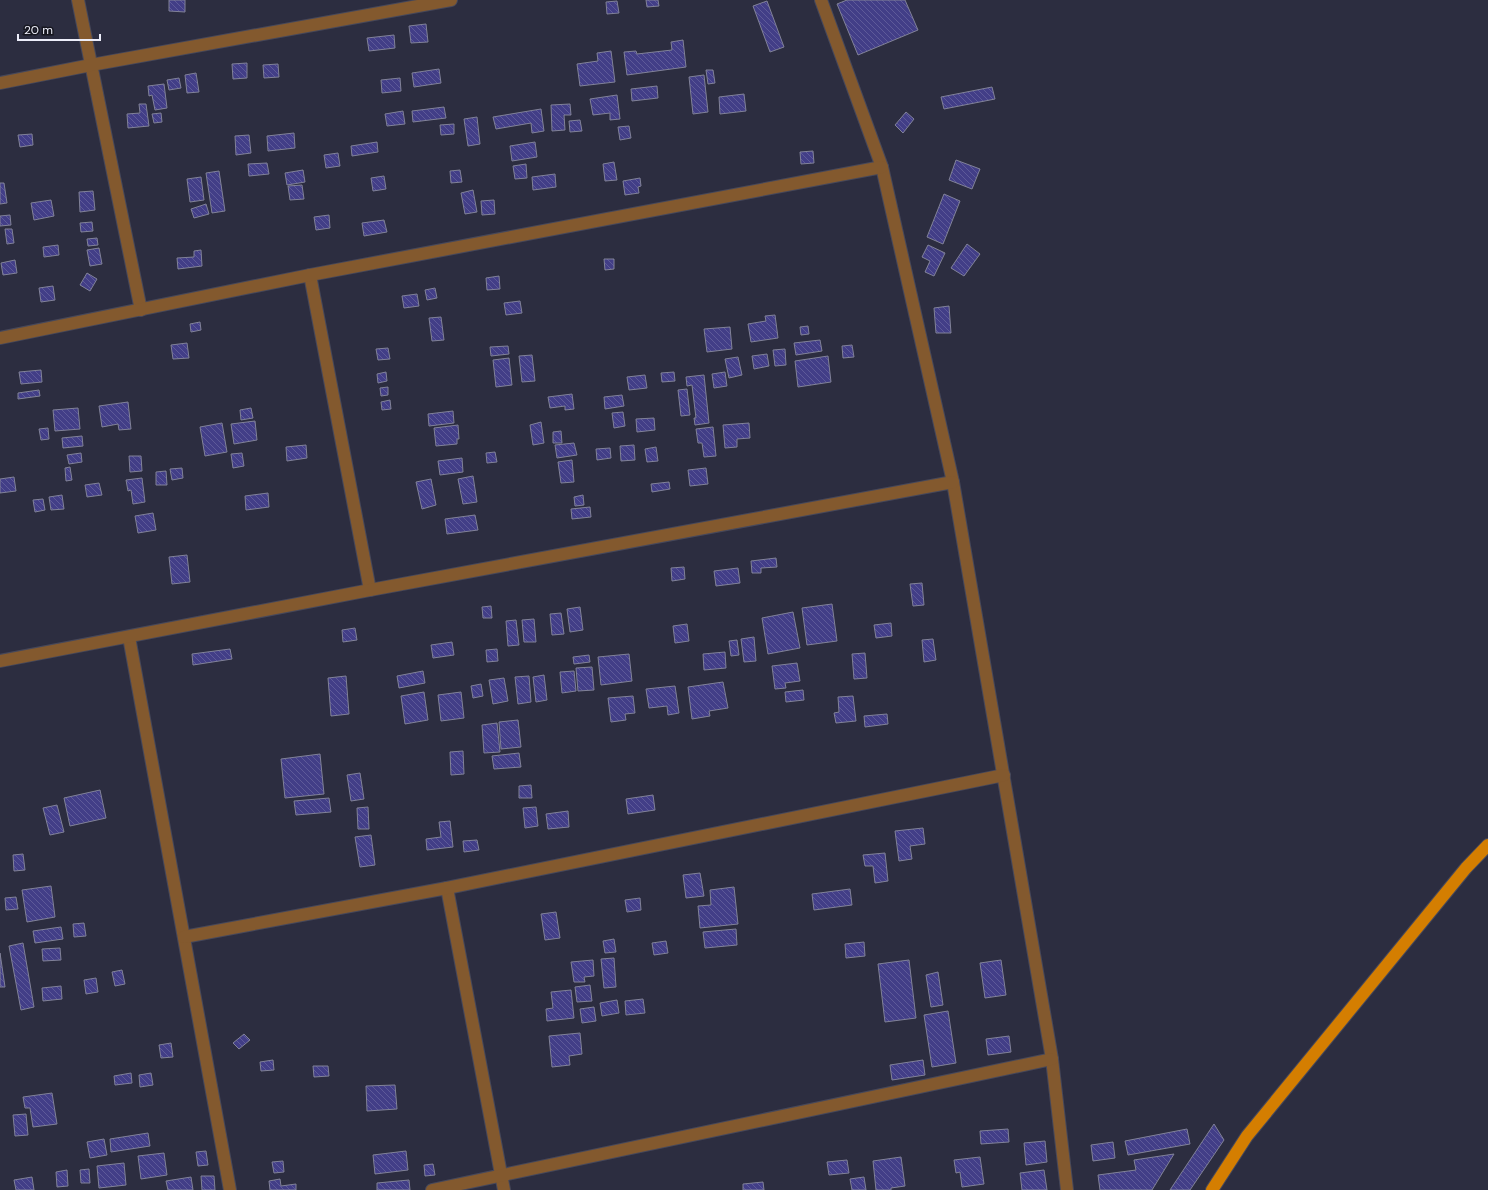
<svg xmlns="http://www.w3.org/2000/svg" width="1488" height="1190" font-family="'DM Sans',sans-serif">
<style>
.building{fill:url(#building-back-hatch);stroke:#818298}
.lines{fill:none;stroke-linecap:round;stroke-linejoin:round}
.minor-casing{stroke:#47485a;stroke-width:14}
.major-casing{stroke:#47485a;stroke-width:14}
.minor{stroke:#83592e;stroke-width:12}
.major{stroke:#d47e01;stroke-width:12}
</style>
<defs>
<pattern id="building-back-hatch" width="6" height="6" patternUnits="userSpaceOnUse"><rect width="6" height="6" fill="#423e87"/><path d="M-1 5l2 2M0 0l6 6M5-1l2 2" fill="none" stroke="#5e5a99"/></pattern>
</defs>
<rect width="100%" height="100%" fill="#2c2d40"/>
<g class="building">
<polygon points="169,0 185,0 185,12 169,11"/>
<polygon points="646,0 658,0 659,6 647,7"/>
<polygon points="847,0 905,0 918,30 858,55 837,4"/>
<polygon points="617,1 619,13 607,14 606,2"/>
<polygon points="767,1 784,47 770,52 753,6"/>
<polygon points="426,24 428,42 411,43 409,26"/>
<polygon points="394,35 395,48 369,51 367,38"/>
<polygon points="683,40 686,67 627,75 624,52 636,51 637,54 672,50 671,42"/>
<polygon points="611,51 615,82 580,86 577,64 598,61 597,53"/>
<polygon points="247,63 247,78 233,79 232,64"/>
<polygon points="278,64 279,77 264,78 263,65"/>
<polygon points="439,69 441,83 414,87 412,73"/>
<polygon points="706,70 713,70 715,83 708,84"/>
<polygon points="196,73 199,92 187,93 185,75"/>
<polygon points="704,75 708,112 693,114 689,77"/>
<polygon points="179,78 181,88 169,90 167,80"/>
<polygon points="400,78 401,91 382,93 381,80"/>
<polygon points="164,84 167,108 155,110 152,95 149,96 148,86"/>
<polygon points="657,86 658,98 632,101 631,89"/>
<polygon points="992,87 995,99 944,109 941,97"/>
<polygon points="744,94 746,111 720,114 719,97"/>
<polygon points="617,95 620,119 610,120 610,113 593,115 590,99"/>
<polygon points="139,104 146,104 149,126 128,128 127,114 140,113"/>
<polygon points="570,104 571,115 564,115 565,130 552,131 551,105"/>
<polygon points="444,107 446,118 413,122 412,111"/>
<polygon points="541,109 544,131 532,133 531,123 496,129 493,117"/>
<polygon points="403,111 405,124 387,126 385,114"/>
<polygon points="906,112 914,119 903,133 895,125"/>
<polygon points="161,113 162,122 154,123 152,114"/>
<polygon points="477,117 480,144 468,146 464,119"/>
<polygon points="580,120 582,131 570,132 569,121"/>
<polygon points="454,124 454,134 441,135 440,125"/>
<polygon points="629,126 631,138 620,140 618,127"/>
<polygon points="294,133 295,148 268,151 267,136"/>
<polygon points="32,134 33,145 20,147 18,135"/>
<polygon points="249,135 251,153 236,155 235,136"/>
<polygon points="377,142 378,152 352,156 351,146"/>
<polygon points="535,142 537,157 512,161 510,146"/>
<polygon points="813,151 814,163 801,164 800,152"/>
<polygon points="338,153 340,166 326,168 324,155"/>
<polygon points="956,160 980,169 972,189 949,180"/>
<polygon points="614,162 617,180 605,181 603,164"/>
<polygon points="267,163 269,174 249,176 248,164"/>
<polygon points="526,164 527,178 515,179 513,166"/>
<polygon points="303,170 305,182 287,185 285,173"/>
<polygon points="460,170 462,182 451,183 450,171"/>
<polygon points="219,171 225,211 212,213 206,173"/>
<polygon points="555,174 556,187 533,190 532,177"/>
<polygon points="384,176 386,189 373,191 371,178"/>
<polygon points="201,177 204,200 190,202 187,179"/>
<polygon points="640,178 641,186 638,187 639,193 625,195 623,181"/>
<polygon points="0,183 4,183 7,203 0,204"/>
<polygon points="302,185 304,199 290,200 288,186"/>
<polygon points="473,190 477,212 465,214 461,193"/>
<polygon points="93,191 95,210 80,212 79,192"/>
<polygon points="944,194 960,201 943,244 927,237"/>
<polygon points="51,200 54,216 34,220 31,203"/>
<polygon points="494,200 495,214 482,215 481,201"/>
<polygon points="206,204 209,214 194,218 191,209"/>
<polygon points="10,215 11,225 0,226 0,216"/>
<polygon points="329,215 330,228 316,230 314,217"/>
<polygon points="384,220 387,232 364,236 362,223"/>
<polygon points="92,222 93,231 81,232 80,223"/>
<polygon points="5,229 12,229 14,243 7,244"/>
<polygon points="97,238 98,245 88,246 87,239"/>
<polygon points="967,244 980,254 964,276 951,268"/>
<polygon points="58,245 59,255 44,257 43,247"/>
<polygon points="928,245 945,253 934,276 925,272 930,261 922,257"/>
<polygon points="99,248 102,264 90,266 87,250"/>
<polygon points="201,250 202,266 178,269 177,258 194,257 194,251"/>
<polygon points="604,259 614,259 614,269 605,270"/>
<polygon points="15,260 17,273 3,275 1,263"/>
<polygon points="87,273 97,279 90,291 80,285"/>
<polygon points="499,276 500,289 487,290 486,278"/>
<polygon points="53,286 55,300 41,302 39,288"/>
<polygon points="435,288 437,298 427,300 425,290"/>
<polygon points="417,294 419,306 404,308 402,296"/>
<polygon points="520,301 522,313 506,315 504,303"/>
<polygon points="949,306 951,333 936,333 934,308"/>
<polygon points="775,315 778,338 751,342 748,324 766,321 765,316"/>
<polygon points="441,317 444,340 432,341 429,318"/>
<polygon points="200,322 201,330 191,332 190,324"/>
<polygon points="808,326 809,334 801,335 800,327"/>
<polygon points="730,327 732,349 707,352 704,329"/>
<polygon points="820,340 822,351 796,355 794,343"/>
<polygon points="187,343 189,358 173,359 171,345"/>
<polygon points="852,345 854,357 843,358 842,346"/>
<polygon points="508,346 509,354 491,356 490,347"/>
<polygon points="388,348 390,359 378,360 376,349"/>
<polygon points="785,349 786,365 775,366 773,350"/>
<polygon points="767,354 769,366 754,369 752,356"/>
<polygon points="532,355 535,381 522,382 519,356"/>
<polygon points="828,356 831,382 798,387 795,361"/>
<polygon points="738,357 742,375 729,378 725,359"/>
<polygon points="509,358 512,385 496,387 493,360"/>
<polygon points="41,370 42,382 21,384 19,372"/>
<polygon points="386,372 387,381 378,383 377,374"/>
<polygon points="674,372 675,381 662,382 661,373"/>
<polygon points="725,372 727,386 714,388 712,374"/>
<polygon points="645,375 647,388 629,390 627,377"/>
<polygon points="704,375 709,423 695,425 694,418 696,418 692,385 687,386 686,377"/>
<polygon points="388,387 388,395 381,396 380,388"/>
<polygon points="687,389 690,415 681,416 678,390"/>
<polygon points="39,390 40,396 18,399 18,393"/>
<polygon points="572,394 574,409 565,410 565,406 550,408 548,397"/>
<polygon points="622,395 624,406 605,409 604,397"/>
<polygon points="390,400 391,409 382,410 381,402"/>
<polygon points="128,402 131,429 119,430 118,424 102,427 99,406"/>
<polygon points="78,408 80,429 55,431 53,410"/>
<polygon points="251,408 253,418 241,420 240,410"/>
<polygon points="453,411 454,423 429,426 428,414"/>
<polygon points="623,412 625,426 614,428 612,413"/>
<polygon points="654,418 655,430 637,432 636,419"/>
<polygon points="255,421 257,440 234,444 231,424"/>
<polygon points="541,422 544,443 533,445 530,425"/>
<polygon points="222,423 227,452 205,456 200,427"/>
<polygon points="749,423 750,438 737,439 737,447 725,448 723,425"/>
<polygon points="458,425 459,439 457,439 457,444 436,446 434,428"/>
<polygon points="713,427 716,456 704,457 702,443 698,443 696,429"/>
<polygon points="48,428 49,439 41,440 39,429"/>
<polygon points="561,431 562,443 553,443 553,432"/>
<polygon points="82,436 83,446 63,448 62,438"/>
<polygon points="574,443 577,455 557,458 555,445"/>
<polygon points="306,445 307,458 287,461 286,447"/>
<polygon points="634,445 635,460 621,461 620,446"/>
<polygon points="656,447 658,461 647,462 645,449"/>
<polygon points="610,448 611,458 597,460 596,449"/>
<polygon points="495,452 497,462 487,463 486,453"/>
<polygon points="81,453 82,462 69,464 67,455"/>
<polygon points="242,453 244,466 233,468 231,454"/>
<polygon points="129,456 141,456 142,471 130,472"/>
<polygon points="462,458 463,472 440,475 438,461"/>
<polygon points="572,460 574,482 561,483 558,462"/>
<polygon points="70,467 72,480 66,481 65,468"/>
<polygon points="182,468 183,478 172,480 170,469"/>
<polygon points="706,468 708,484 690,486 688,470"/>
<polygon points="166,471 167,485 156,485 156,472"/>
<polygon points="473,476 477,502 463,504 458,479"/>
<polygon points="14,477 16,491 0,493 0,479"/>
<polygon points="142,478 145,502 133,504 131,490 128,491 126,480"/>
<polygon points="431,479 436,505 422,509 416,482"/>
<polygon points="669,482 670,489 652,492 651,484"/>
<polygon points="99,483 102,495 87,497 85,485"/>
<polygon points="268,493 269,507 246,510 245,496"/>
<polygon points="62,495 64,509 51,510 49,497"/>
<polygon points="583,495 584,505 575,506 574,497"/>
<polygon points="43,499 45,510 35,512 33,500"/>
<polygon points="590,507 591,517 572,519 571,509"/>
<polygon points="153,513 156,530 138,533 135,516"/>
<polygon points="475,515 478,530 447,534 445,519"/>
<polygon points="187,555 190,582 172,584 169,557"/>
<polygon points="776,558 777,567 761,568 761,573 752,573 751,561"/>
<polygon points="684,567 685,579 672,581 671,568"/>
<polygon points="738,568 740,583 716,586 714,571"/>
<polygon points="922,583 924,605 913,606 910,584"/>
<polygon points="832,604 837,641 807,645 802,608"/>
<polygon points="491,606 492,618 483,618 482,607"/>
<polygon points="580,607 583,630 570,632 567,609"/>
<polygon points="793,612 800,648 768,654 762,618"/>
<polygon points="561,613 564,634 552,635 550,614"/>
<polygon points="534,619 536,642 524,642 522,620"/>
<polygon points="516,620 519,645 508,646 506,621"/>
<polygon points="891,623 892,636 876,638 874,625"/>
<polygon points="687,624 689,641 675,643 673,626"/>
<polygon points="355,628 357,640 343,642 342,630"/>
<polygon points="754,637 756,661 744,662 741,639"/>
<polygon points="933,639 936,660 924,662 922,640"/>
<polygon points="737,640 739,655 731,656 729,641"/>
<polygon points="452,642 454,655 433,658 431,645"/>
<polygon points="230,649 232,659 193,665 192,654"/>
<polygon points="497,649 498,661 487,662 486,650"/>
<polygon points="725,652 726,668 704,670 703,654"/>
<polygon points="865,653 867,678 854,679 852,654"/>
<polygon points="629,654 632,681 601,685 598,657"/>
<polygon points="589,655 590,662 574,664 573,657"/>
<polygon points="797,663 800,681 785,683 786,688 775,689 772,666"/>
<polygon points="592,667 594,690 578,691 576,668"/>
<polygon points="423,671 425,683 399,688 397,676"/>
<polygon points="574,671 576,691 562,693 560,672"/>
<polygon points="544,675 547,700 536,702 533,677"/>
<polygon points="346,676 349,714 331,716 328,678"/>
<polygon points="529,676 531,702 518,704 515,677"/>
<polygon points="504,678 508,701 493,704 489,680"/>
<polygon points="723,682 728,708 709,711 710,716 692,719 688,687"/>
<polygon points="481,684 483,696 473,698 471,686"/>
<polygon points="675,686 679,713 668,715 667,706 649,708 646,689"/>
<polygon points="803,690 804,700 786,702 785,692"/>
<polygon points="424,692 428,720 405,724 401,696"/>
<polygon points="461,692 464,718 441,721 438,695"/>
<polygon points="633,696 635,713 625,714 626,720 611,722 608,698"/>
<polygon points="853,696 856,721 836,723 834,713 839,712 838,697"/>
<polygon points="887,714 888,724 865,727 864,716"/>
<polygon points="518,720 521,747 501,749 499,722"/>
<polygon points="497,723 500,752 484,753 482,725"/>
<polygon points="463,751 464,774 451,775 450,752"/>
<polygon points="519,753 521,767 494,769 492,756"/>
<polygon points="320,754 324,794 285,798 281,759"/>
<polygon points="360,773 364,799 351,801 347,775"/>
<polygon points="531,785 532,798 519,798 519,786"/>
<polygon points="100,790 106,818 70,826 64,798"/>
<polygon points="653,795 655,810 628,814 626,799"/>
<polygon points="329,798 331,812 296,815 294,801"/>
<polygon points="57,805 64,832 50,835 43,808"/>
<polygon points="368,807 369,829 358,829 357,808"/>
<polygon points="536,807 538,826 525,828 523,808"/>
<polygon points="568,811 569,827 548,829 546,814"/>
<polygon points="450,821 453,847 427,850 426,839 441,837 439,822"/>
<polygon points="923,828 925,844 910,846 912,859 899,861 895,831"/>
<polygon points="371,835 375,865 360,867 355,837"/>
<polygon points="477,840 479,850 464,852 463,841"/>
<polygon points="885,853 888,881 875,883 873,866 865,866 863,855"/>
<polygon points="23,854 25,870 14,871 13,855"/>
<polygon points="700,873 704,896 686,898 683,875"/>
<polygon points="51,886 55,917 27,922 22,890"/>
<polygon points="734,887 738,924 700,928 698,906 711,905 710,890"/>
<polygon points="850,889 852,905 814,910 812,894"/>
<polygon points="16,897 18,909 6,910 5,898"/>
<polygon points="640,898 641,910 627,912 625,900"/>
<polygon points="556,912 560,938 545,940 541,914"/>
<polygon points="84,923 86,936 74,937 73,924"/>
<polygon points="61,927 63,939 35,943 33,931"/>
<polygon points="736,929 737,945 705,948 703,932"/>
<polygon points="614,939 616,952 605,953 603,941"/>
<polygon points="666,941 668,953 654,955 652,943"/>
<polygon points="864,942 865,956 846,958 845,944"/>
<polygon points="23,943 34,1007 21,1010 9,946"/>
<polygon points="60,948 61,960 43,961 42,949"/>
<polygon points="0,953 5,987 0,987"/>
<polygon points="614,958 616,987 604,988 601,959"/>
<polygon points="593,960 594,976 584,977 585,982 574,982 571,962"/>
<polygon points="909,960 916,1018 885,1022 878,964"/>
<polygon points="1001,960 1006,995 985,998 980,963"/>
<polygon points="122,970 125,984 115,986 112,972"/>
<polygon points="938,972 943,1005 931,1007 926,975"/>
<polygon points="96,978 98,992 86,994 84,980"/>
<polygon points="590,985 592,1001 577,1002 575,987"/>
<polygon points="61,986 62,999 43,1001 42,988"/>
<polygon points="571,990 574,1018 547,1021 546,1009 553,1008 551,992"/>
<polygon points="643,999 645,1013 626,1015 625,1001"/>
<polygon points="617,1000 619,1013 602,1016 600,1003"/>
<polygon points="594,1007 596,1021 582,1023 580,1009"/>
<polygon points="948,1011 956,1063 932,1067 924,1015"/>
<polygon points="580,1033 582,1054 569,1056 570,1065 552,1067 549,1036"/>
<polygon points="244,1034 250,1040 239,1049 233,1043"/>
<polygon points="1009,1036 1011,1052 988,1055 986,1039"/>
<polygon points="171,1043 173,1057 161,1058 159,1045"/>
<polygon points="273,1060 274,1070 261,1071 260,1062"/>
<polygon points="923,1060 925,1075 892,1080 890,1065"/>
<polygon points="313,1066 328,1066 329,1076 314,1077"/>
<polygon points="131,1073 132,1083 115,1085 114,1076"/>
<polygon points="151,1073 153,1085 140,1087 139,1075"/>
<polygon points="395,1085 397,1109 367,1111 366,1086"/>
<polygon points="52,1093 57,1124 33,1127 30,1108 25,1108 23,1097"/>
<polygon points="26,1114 28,1135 15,1136 13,1115"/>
<polygon points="1214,1124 1224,1140 1190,1190 1170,1190"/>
<polygon points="1008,1129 1009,1142 981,1144 980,1131"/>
<polygon points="1187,1129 1190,1144 1128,1155 1125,1141"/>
<polygon points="148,1133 150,1146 111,1152 110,1139"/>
<polygon points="104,1139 107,1155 90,1158 87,1142"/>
<polygon points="1045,1141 1047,1162 1026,1165 1024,1143"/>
<polygon points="1113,1142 1115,1158 1093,1161 1091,1145"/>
<polygon points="206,1151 208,1165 198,1166 196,1152"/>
<polygon points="406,1151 408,1170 375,1174 373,1155"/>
<polygon points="164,1153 167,1175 141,1179 138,1156"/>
<polygon points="1174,1154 1152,1190 1100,1190 1098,1175 1136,1170 1134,1160"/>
<polygon points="901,1157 905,1186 891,1188 891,1190 876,1190 873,1161"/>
<polygon points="980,1157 984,1184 962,1187 960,1172 956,1173 954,1160"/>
<polygon points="847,1160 849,1173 829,1175 827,1162"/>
<polygon points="283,1161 284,1172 274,1173 272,1162"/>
<polygon points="124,1163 126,1185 99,1188 97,1166"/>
<polygon points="433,1164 435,1175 425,1176 424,1165"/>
<polygon points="89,1169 90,1183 81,1183 80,1170"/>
<polygon points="67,1170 68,1186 57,1187 56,1172"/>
<polygon points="1044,1170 1047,1190 1022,1190 1020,1173"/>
<polygon points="201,1176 214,1176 215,1190 202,1190"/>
<polygon points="32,1177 34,1190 16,1190 14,1180"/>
<polygon points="191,1177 193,1190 168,1190 166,1181"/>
<polygon points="864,1177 866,1190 852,1190 850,1179"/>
<polygon points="280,1179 281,1186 296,1184 296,1190 270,1190 269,1181"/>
<polygon points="409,1180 410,1190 377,1190 377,1183"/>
<polygon points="763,1182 764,1190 743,1190 743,1184"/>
</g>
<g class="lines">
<g class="minor-casing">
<g id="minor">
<polyline points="78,0 141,310"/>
<polyline points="821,0 882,167 953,482 1052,1059 1067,1190"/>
<polyline points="0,83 91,65 451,0"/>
<polyline points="310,275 370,590"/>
<polyline points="0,338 310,275 882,167"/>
<polyline points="129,637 230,1190"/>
<polyline points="0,661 370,590 953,482"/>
<polyline points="447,888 504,1190"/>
<polyline points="184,937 447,888 1004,775"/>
<polyline points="432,1190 1052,1059"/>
</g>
</g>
<g class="major-casing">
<polyline id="major" points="1212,1190 1247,1136 1466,868 1488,845"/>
</g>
<use href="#minor" class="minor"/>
<use href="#major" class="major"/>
</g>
<path d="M18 34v6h82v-6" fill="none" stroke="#edeefa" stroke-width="2"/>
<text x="24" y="34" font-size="12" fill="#edeefa" stroke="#16161f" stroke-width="3" paint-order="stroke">20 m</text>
</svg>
